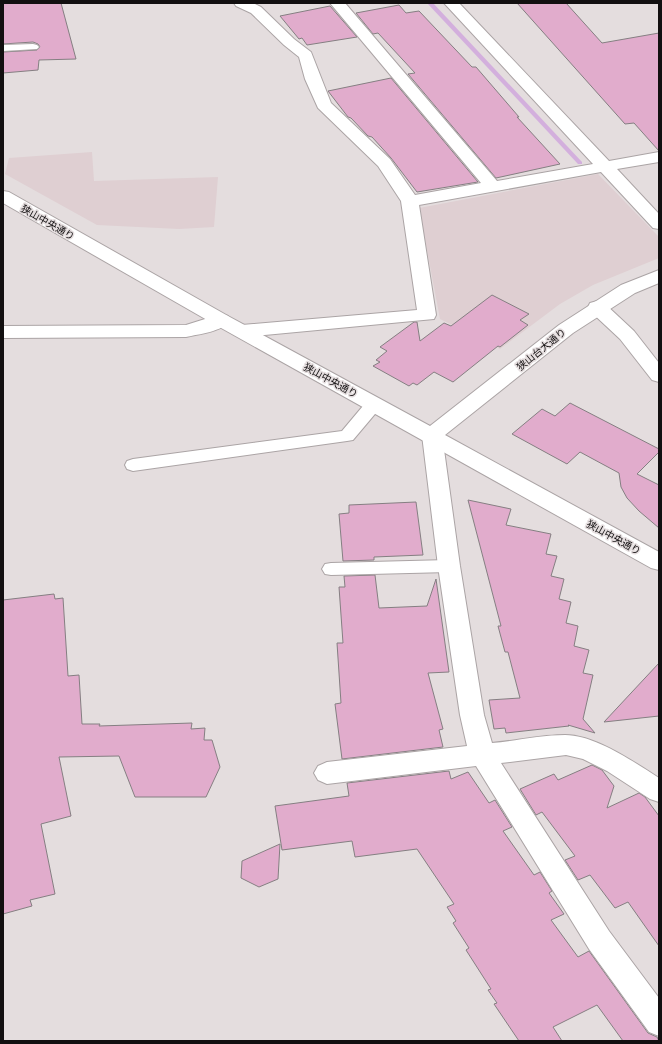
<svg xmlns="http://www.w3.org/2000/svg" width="662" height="1044" font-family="'Open Sans','Noto Sans JP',sans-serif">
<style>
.built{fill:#dfcfd2}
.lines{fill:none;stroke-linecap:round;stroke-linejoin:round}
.stream{fill:#d3afdd;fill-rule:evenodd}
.building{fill:#e1accc;stroke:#857f82}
.lane-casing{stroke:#aba4a5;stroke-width:2}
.street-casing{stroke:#aba4a5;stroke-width:2}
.secondary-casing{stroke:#aba4a5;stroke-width:2}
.lane{fill:#fff;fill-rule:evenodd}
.street{fill:#fff;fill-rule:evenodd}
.secondary{fill:#fff;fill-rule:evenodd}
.labels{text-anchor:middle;stroke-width:3;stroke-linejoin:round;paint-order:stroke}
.street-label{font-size:10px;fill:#120f10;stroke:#e4ddde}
</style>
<rect width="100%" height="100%" fill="#e4ddde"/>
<g class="built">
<polygon points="92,152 94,181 218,177 214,227 179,229 97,225 5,174 9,158"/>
<polygon points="598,174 659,237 659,258 593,285 560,304 500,349 440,319 419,208"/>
</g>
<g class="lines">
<polygon class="stream" points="427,3 433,3 582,162 582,164 578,164"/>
</g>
<g class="building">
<polygon points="3,3 61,3 76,59 39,60 38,70 3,73 3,52 37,50 40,47 38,44 33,42 3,44"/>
<polygon points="517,3 566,3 602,43 659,33 659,151 634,123 625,124"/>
<polygon points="399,5 406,13 419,11 472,67 476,67 519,117 517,117 560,164 496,178 408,74 415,73 378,33 373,34 356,13"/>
<polygon points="330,6 357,37 307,45 302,38 299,39 280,16"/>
<polygon points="391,78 478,182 417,192 391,158 372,137 368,136 351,118 348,117 328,91"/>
<polygon points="492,295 529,314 520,320 528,325 500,347 498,346 453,382 434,372 417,385 413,383 409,386 373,366 380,362 376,360 387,351 380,347 414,322 417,322 420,341 444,323 451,326"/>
<polygon points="570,403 659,449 659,452 637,474 659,485 659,528 639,511 627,498 621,487 619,473 580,452 567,464 512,434 542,409 555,416"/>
<polygon points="468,500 511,509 506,525 551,534 546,554 557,556 551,576 564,579 559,599 571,602 566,623 578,626 574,646 589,650 583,673 593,675 583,719 595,733 568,725 569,726 506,733 505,728 494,729 489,700 520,698 508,652 505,652 498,626 501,626"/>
<polygon points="416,502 423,555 374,557 374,560 343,561 339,514 349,513 349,505"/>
<polygon points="375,575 379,608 427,606 436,579 449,672 428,673 443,729 439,730 443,747 342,759 335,704 341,703 337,643 343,643 339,587 345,587 344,576"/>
<polygon points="54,594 55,599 63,598 68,676 79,675 82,724 100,724 99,726 192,723 191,729 205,728 204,740 212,740 220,767 206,797 135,797 119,756 59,757 71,816 41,824 55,894 30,900 32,906 3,914 3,600"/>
<polygon points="659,663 659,716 604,722"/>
<polygon points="592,765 602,770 614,786 607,808 639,793 645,797 659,816 659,946 628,902 615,908 590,875 578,880 565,860 575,856 542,812 536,815 520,789 554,774 558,780"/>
<polygon points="449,771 451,779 468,772 489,803 495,800 512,827 503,831 534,875 540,872 552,891 549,893 564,914 551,920 578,957 589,951 648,1033 657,1037 659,1041 623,1041 597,1005 553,1027 562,1041 519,1041 494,1004 497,1003 488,990 491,989 466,950 469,948 453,923 456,921 447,907 454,904 417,849 355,857 352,841 282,850 275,806 349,796 347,783"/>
<polygon points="280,844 278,879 259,887 241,878 242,861"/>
</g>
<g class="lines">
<g class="lane-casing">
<g id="lane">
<polygon points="33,44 37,45 39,47 37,49 3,51 3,45"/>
<polygon points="374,399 380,400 382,404 380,408 353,440 347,441 133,471 127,469 125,465 127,461 133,459 342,431 368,400"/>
<polygon points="449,560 455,561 458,566 455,571 449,572 331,575 325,574 322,569 325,564 331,563"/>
</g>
</g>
<g class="street-casing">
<g id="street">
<polygon points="234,3 253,3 261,7 294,39 311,52 331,103 390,159 415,195 481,183 330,3 345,3 497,181 593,164 444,3 459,3 609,161 659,152 659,162 617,169 659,214 659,229 653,228 601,172 419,205 436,315 434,319 242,337 235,335 232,331 235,327 242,325 417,310 401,201 378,166 318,108 305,79 299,57 284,45 251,13 236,6"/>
<polygon points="597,301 604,303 634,331 659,363 659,382 652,380 620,339 590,311 588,307 590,303"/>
<path d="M221,314l7,2 3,4c-9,12 -32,14 -45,17l-183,1v-12l183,-1z"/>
<path d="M432,428l7,2 3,5 18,131 24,149 8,28c23,-2 50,-8 73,-8 30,0 69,27 94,43v24l-9,-3 -43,-28 -24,-12 -17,-4 -65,8 108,168 50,67v38l-10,-4 -60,-83 -113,-183 -149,18 -9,-4 -4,-7 4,-7 9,-4 140,-16 -7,-31 -22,-149 -16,-131 3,-5z"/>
</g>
</g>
<g class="secondary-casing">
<polygon id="secondary" points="3,191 9,192 228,316 430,426 559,325 621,285 659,270 659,283 635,293 573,333 445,435 659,552 659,570 651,568 214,324 3,203"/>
</g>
<use href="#lane" class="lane"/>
<use href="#street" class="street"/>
<use href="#secondary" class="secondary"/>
</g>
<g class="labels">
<g class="street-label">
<text transform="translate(48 222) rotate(30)" y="4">狭山中央通り</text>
<text transform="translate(541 349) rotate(-39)" y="4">狭山台大通り</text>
<text transform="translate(331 380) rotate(29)" y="4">狭山中央通り</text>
<text transform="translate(614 537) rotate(29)" y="4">狭山中央通り</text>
</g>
</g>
<rect width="662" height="1044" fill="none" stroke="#120f10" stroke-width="8"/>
</svg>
